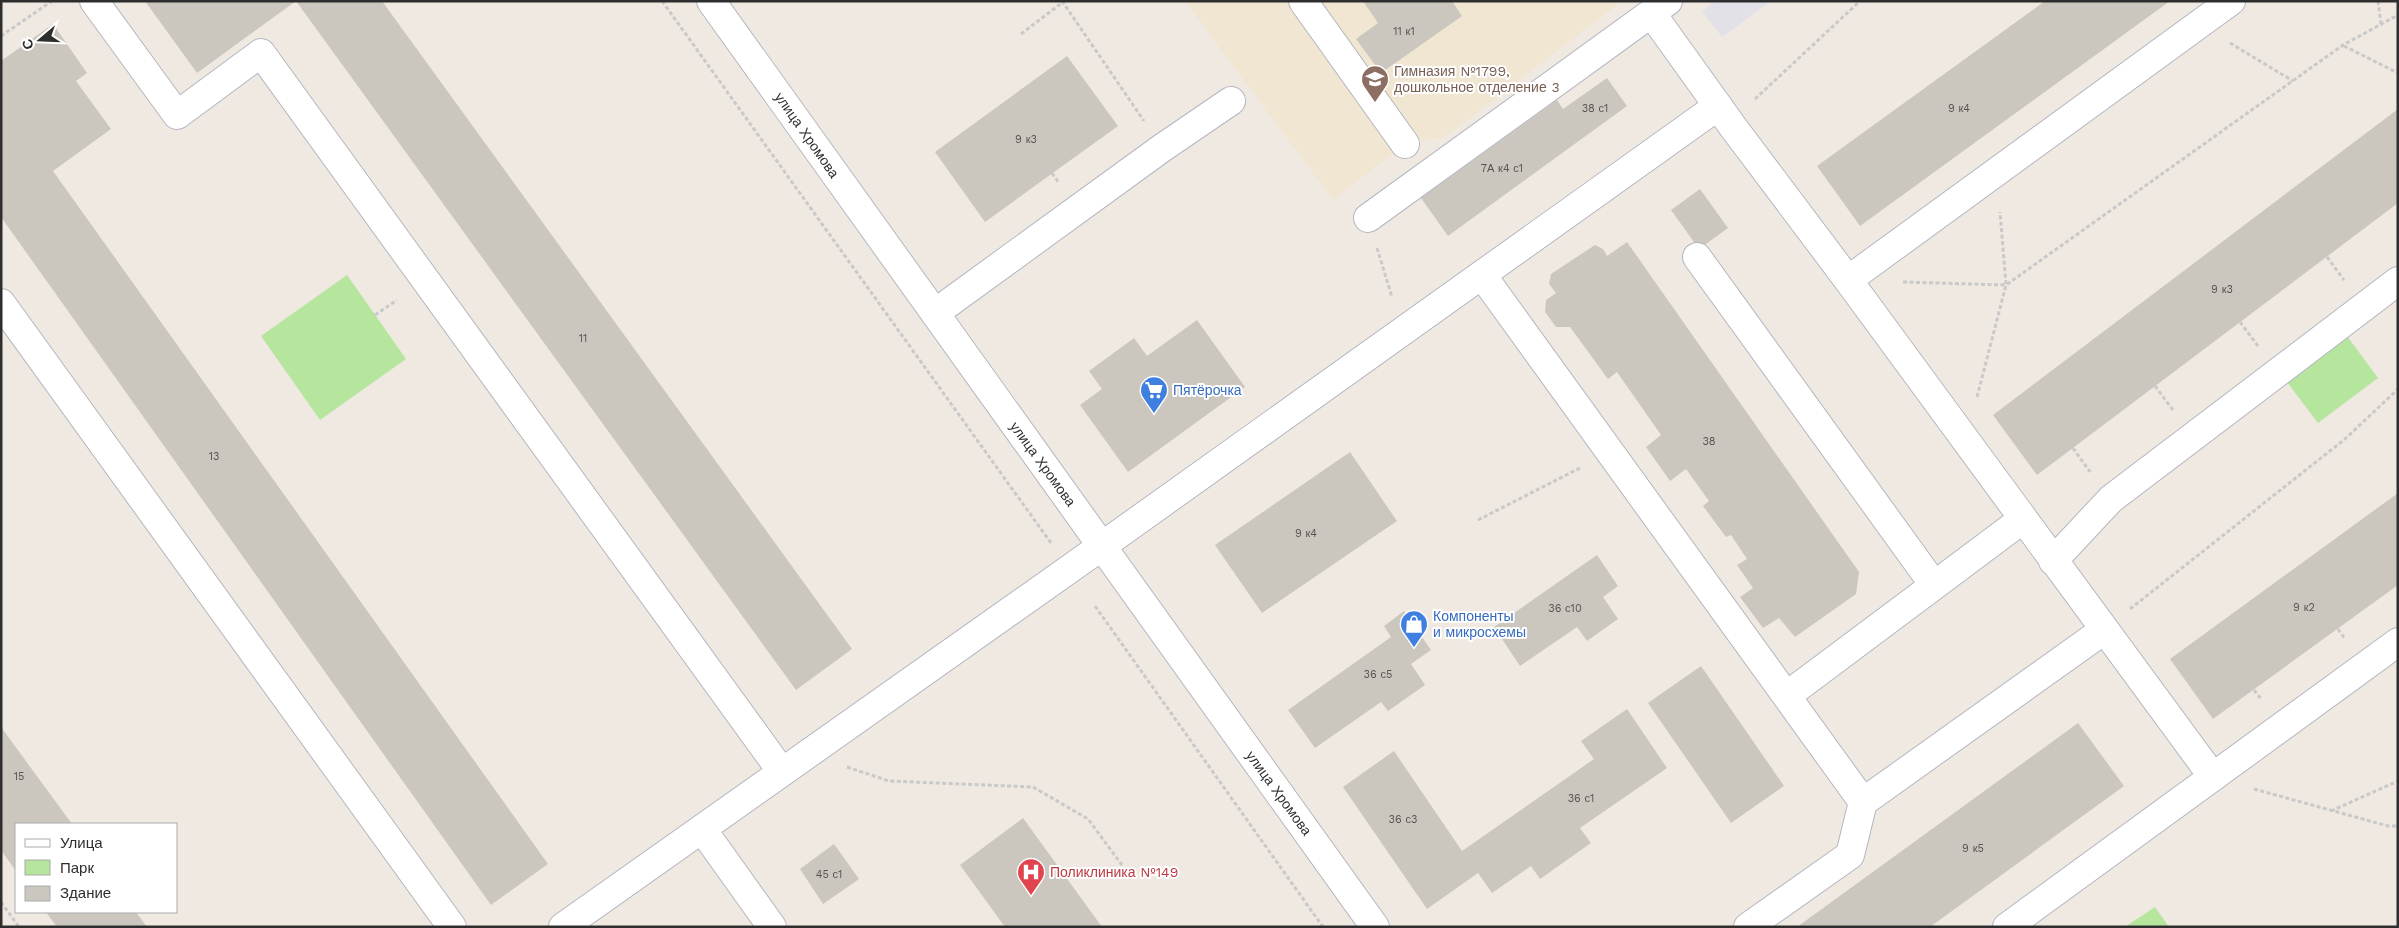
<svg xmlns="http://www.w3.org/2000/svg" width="2399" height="928" font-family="'Work Sans',sans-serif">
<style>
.industrial{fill:#e3e1e8}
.education{fill:#f0e6d1}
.green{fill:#b6e59e}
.building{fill:#cbc7bf}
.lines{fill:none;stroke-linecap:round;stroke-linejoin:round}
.minor-casing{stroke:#b4b7c1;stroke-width:30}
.path{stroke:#c9c9c9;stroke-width:3;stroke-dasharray:4 2.5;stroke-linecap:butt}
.minor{stroke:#fff;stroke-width:28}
.labels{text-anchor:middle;stroke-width:4;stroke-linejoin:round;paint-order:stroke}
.number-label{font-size:11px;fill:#555452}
.education-label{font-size:14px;fill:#785e54;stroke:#fff;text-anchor:start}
.street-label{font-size:14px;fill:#2e2e2e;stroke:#fff}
.shop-label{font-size:14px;fill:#366cbe;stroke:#fff;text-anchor:start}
.health-label{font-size:14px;fill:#be3a42;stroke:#fff;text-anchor:start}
</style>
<rect width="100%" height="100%" fill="#efe9e1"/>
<polygon class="industrial" points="1715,1 1771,1 1722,37 1702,11"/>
<polygon class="education" points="1185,1 1622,1 1445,137 1405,144 1333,200"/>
<g class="green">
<polygon points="347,275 406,359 320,420 261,336"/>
<polygon points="2347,336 2378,378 2318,423 2287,382"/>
<polygon points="2155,907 2169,927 2125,927"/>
</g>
<g class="building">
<polygon points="145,1 382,1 852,649 796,690 296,1 197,73"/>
<polygon points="1363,1 1452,1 1462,16 1381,73 1356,39 1378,23"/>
<polygon points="2045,1 2170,1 1860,226 1817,166"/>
<polygon points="53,24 87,73 76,81 111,129 53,171 548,864 491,905 1,217 1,61"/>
<polygon points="1067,56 1118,126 985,222 935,152"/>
<polygon points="1607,78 1627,106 1448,236 1421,198 1557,100 1563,109"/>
<polygon points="2398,109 2398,203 2037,475 1993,415"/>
<polygon points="1700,189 1728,228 1699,249 1671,210"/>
<polygon points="1627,242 1859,572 1856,594 1795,637 1779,618 1763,628 1740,597 1753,588 1737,565 1747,559 1731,535 1726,537 1703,506 1709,501 1686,469 1670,481 1646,447 1661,435 1617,372 1608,379 1570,327 1556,327 1545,312 1546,300 1556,293 1549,284 1551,274 1595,245 1603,249 1607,256"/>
<polygon points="1197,320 1245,387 1128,472 1080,405 1102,389 1089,371 1134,338 1147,356"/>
<polygon points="1350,452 1397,521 1262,613 1215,545"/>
<polygon points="2398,493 2398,585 2213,719 2170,659"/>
<polygon points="1597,555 1618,586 1603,597 1618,619 1587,641 1577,627 1520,666 1494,627"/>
<polygon points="1404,611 1431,650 1411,664 1425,685 1388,711 1381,702 1315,748 1288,710 1391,637 1384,626"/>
<polygon points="1701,666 1784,786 1731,823 1648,703"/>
<polygon points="1627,709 1667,768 1580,828 1591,843 1540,879 1531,866 1492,893 1478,873 1427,909 1343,787 1394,751 1462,851 1594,759 1581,741"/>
<polygon points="2078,723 2124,786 1930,927 1797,927"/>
<polygon points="1,727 72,824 16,824 16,871 1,850"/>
<polygon points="1023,818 1102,927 1005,927 960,865"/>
<polygon points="834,844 859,879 823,904 800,869"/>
<polygon points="46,912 136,912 147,927 57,927"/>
</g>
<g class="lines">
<g class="minor-casing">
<g id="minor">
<polyline points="94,1 177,115 261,53 782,772"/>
<polyline points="711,1 1375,927"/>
<polyline points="1303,1 1405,144"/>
<polyline points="1652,14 1733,127 1848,280 2213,777"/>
<polyline points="1368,218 1668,1"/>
<polyline points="1697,257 1934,585"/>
<polyline points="1482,275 1863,802"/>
<polyline points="1848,280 2231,1"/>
<polyline points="1,303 452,927"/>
<polyline points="935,313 1162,148 1231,101"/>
<polyline points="2053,561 2111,499 2398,281"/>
<polyline points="1797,688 2023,519"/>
<polyline points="702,829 772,927"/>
<polyline points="563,927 1102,546 1718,106"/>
<polyline points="1748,927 1850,855 1863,802 2104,630"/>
<polyline points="2007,927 2398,642"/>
</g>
</g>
<g class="path">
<polyline points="662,1 1051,543"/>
<polyline points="1062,1 1144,121"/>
<polyline points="2378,1 2381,24"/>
<polyline points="1021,34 1063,2"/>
<polyline points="1,36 52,1"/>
<polyline points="2230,43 2293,81"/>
<polyline points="2344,46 2398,73"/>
<polyline points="1755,99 1860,1"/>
<polyline points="1052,173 1059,183"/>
<polyline points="1377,248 1392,297"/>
<polyline points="2327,257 2344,280"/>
<polyline points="1903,282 2006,285 2000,212"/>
<polyline points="375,315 397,300"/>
<polyline points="2240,322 2258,346"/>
<polyline points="2155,386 2173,410"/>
<polyline points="1977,397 2006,285 2343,45 2398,15"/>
<polyline points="2073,448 2090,472"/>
<polyline points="1478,520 1580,468"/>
<polyline points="1095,606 1323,927"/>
<polyline points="2130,609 2345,439 2398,389"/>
<polyline points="2338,629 2345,639"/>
<polyline points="2254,690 2261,699"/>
<polyline points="847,767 889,781 1033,787 1088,819 1122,865"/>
<polyline points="2254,789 2388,826 2398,826"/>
<polyline points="2331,811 2398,781"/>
<polyline points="1,902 19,927"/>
</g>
<use href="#minor" class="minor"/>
</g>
<defs>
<g id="school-pin" transform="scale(1.4375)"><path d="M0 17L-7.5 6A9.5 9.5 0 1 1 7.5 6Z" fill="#8d6e63" stroke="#fff"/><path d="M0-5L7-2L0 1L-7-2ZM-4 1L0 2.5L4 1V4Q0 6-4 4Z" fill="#fff"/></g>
<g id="supermarket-pin" transform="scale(1.4375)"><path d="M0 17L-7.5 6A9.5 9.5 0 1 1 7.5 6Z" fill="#3f7fe0" stroke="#fff"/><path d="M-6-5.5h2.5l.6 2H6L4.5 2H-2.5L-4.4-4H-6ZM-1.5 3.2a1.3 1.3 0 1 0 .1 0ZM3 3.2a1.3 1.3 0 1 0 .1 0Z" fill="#fff"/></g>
<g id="shop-pin" transform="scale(1.4375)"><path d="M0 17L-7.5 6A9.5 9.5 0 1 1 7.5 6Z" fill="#3f7fe0" stroke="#fff"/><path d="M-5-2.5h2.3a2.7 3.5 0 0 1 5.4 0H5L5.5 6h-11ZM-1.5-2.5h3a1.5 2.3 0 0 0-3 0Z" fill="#fff"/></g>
<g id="hospital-pin" transform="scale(1.4375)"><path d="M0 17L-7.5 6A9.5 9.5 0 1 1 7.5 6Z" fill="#e0444e" stroke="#fff"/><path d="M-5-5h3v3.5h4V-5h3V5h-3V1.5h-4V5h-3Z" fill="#fff"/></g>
</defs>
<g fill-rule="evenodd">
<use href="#school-pin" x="1375" y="79"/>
<use href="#supermarket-pin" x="1154" y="390"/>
<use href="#shop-pin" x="1414" y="624"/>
<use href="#hospital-pin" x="1031" y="872"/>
</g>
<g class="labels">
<g class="number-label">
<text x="1404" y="35">11 к1</text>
<text x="1595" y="112">38 с1</text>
<text x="1959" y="112">9 к4</text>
<text x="1026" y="143">9 к3</text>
<text x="1502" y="172">7А к4 с1</text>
<text x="2222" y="293">9 к3</text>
<text x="583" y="342">11</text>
<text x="1709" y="445">38</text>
<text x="214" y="460">13</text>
<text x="1306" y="537">9 к4</text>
<text x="2304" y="611">9 к2</text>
<text x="1565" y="612">36 с10</text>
<text x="1378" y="678">36 с5</text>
<text x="19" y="780">15</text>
<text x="1581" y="802">36 с1</text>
<text x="1403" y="823">36 с3</text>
<text x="1973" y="852">9 к5</text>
<text x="829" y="878">45 с1</text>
</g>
<g class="education-label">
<text x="1394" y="76">Гимназия №1799,<tspan x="1394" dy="16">дошкольное отделение 3</tspan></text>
</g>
<g class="street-label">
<text transform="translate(807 135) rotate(55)" y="5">улица Хромова</text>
<text transform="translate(1043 464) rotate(54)" y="5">улица Хромова</text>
<text transform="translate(1279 793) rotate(54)" y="5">улица Хромова</text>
</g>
<g class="shop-label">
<text x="1173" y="395">Пятёрочка</text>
<text x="1433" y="621">Компоненты<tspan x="1433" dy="16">и микросхемы</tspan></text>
</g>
<g class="health-label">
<text x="1050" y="877">Поликлиника №149</text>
</g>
</g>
<rect width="2399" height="928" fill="none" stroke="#2e2e2e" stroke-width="5"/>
<rect x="15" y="823" width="162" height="90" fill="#ffffff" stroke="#ababab"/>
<rect x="25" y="839" width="25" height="8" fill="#ffffff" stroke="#ababab"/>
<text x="60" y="848" font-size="15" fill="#2e2e2e">Улица</text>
<rect x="25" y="860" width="25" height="15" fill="#b6e59e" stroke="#ababab"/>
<text x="60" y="873" font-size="15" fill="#2e2e2e">Парк</text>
<rect x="25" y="886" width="25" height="15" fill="#cbc7bf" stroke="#ababab"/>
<text x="60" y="898" font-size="15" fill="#2e2e2e">Здание</text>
<g transform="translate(40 40) rotate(251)" stroke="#ffffff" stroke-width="4" paint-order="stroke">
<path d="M0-4L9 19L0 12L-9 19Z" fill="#2e2e2e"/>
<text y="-8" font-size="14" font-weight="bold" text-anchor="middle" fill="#2e2e2e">С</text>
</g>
</svg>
